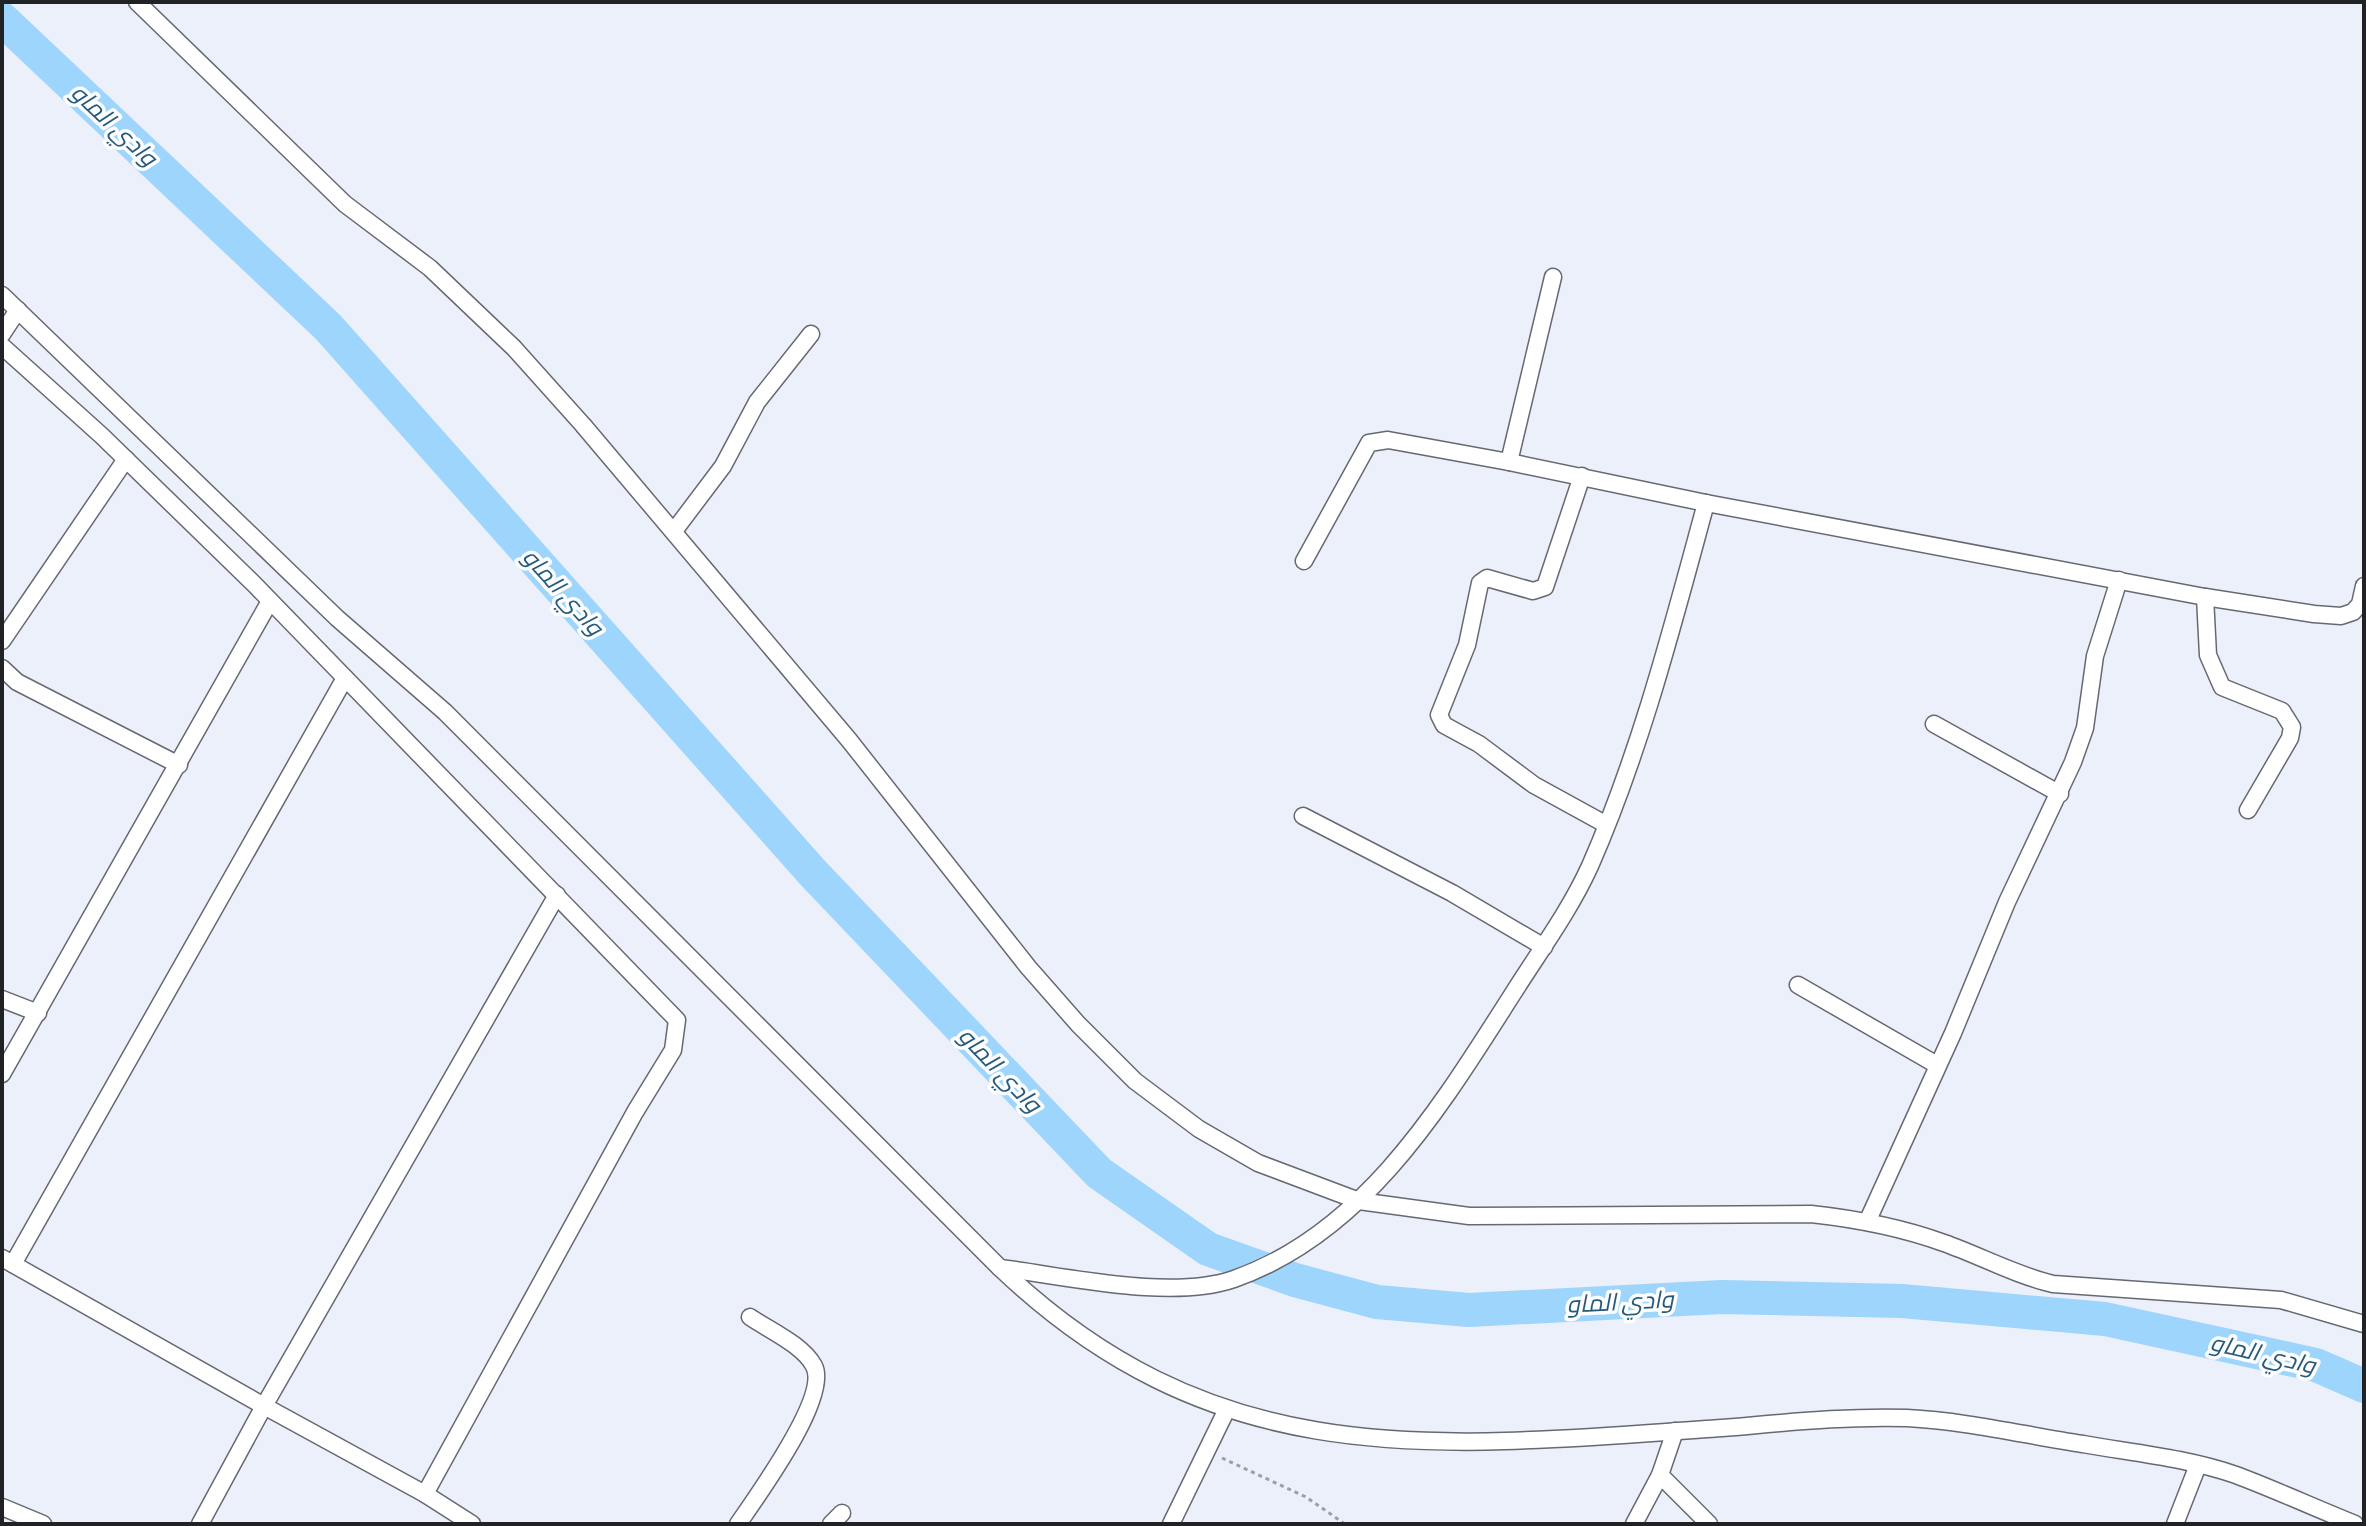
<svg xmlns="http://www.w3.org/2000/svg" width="2366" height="1526" font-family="Cabin,Cairo,sans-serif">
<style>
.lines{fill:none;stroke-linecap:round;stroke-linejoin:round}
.river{stroke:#9dd5fc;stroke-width:34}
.street-casing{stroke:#666972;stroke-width:19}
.path{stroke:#9c9fa6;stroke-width:3;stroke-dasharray:4 4;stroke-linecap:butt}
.street{stroke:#fff;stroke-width:16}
.labels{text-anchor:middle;stroke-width:7;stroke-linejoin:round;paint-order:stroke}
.water-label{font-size:24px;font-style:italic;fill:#265a7b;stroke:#fdfdfd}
</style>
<rect width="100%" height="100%" fill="#ecf0fa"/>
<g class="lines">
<polyline class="river" points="2,19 328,327 812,872 1099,1173 1208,1249 1295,1280 1377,1302 1469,1310 1722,1297 1902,1301 2105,1319 2316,1365 2364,1386"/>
<g class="street-casing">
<g id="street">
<path d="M137,2l208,202 85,64 84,80 69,77 266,315 179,227 50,57 57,57 64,48 59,34 101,38 110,15 342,-2c46,5 89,13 133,29 37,13 71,32 109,41l228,16 83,24"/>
<path d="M2,295l335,323 108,94 555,556c220,210 442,179 722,160 61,-5 122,-12 185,-10 59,3 117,17 176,26 51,9 104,14 153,31 40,15 79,33 119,49"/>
<polyline points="2,334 18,310"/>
<polyline points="2,346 102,436 255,585 677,1020 673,1050 635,1112 425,1494 264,1406 200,1524"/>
<polyline points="1582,476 1545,587 1533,591 1487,578 1480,583 1467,645 1439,715 1444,725 1479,744 1534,785 1605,824"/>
<polyline points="1706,503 2205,597 2314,614 2341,616 2353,612 2360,604 2364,586"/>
<polyline points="674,531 723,466 757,402 811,334"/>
<polyline points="1304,561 1369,443 1388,440 1509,462"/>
<polyline points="2205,597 2208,655 2222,687 2282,711 2292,727 2290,738 2248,810"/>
<polyline points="2,641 126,459"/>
<polyline points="2,668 17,682 179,765"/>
<polyline points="1934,724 2060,794"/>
<polyline points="1303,816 1452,893 1544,947"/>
<polyline points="1798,985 1937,1065"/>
<polyline points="2,999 38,1013"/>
<polyline points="2,1074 270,601"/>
<polyline points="1868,1220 1953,1033 2007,902 2073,762 2085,728 2095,656 2119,580"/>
<polyline points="2,1258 264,1406 557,895"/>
<polyline points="13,1264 345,678"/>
<path d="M1000,1268c66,8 171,33 234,11 131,-46 207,-173 278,-284 27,-43 57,-83 78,-129 51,-116 83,-242 116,-363l-197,-41 44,-185"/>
<polyline points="1660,1475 1709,1524"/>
<polyline points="425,1494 472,1524"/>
<polyline points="2,1507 43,1524"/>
<path d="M738,1524c19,-28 92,-127 76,-158 -11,-21 -45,-36 -64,-49"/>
<polyline points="831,1524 842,1513"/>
<polyline points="1171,1524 1227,1409"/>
<polyline points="1634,1524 1660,1475 1675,1431"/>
<polyline points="2175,1524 2198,1465"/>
</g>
</g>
<polyline class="path" points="1222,1458 1306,1497 1345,1524"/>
<use href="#street" class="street"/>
</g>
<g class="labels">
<g class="water-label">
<text transform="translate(114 125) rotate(43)" y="8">وادي الماو</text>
<text transform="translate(563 592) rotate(48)" y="8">وادي الماو</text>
<text transform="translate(1000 1070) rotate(46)" y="8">وادي الماو</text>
<text transform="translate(1620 1302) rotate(-3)" y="8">وادي الماو</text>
<text transform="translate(2263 1354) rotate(13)" y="8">وادي الماو</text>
</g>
</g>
<rect width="2366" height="1526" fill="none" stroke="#212226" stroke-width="8"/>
</svg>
